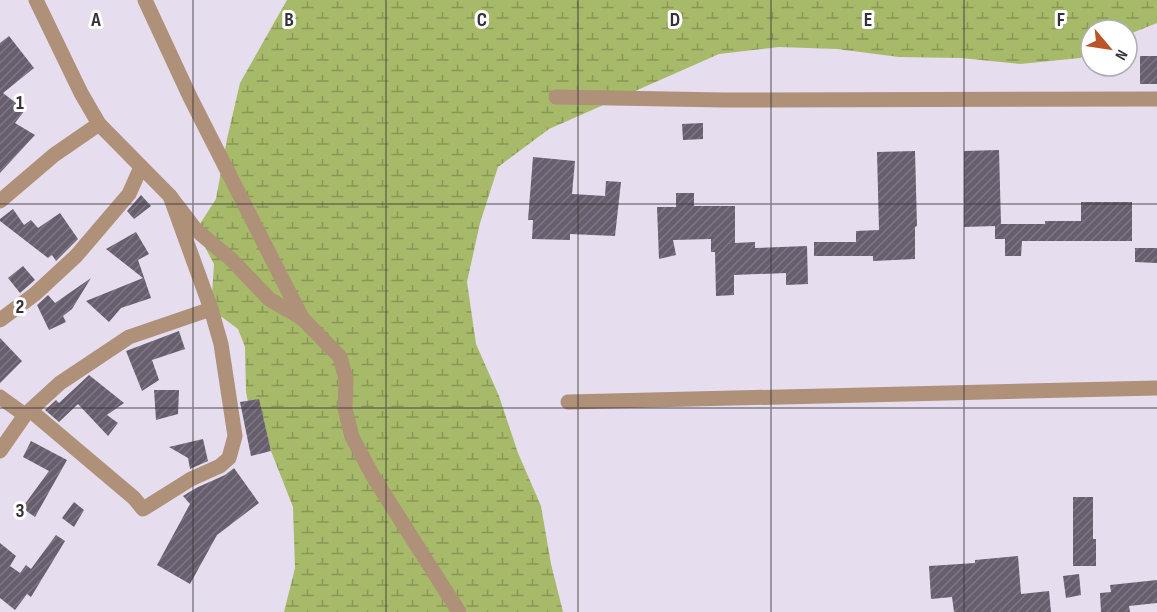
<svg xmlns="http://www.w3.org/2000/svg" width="1157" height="612" font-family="'Sofia Sans Condensed',sans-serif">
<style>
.wetland{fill:url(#wetland-marsh)}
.building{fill:url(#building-hatch)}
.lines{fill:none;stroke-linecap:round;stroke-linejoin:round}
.street{stroke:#af9079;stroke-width:15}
.grid{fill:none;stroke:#343137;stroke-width:1.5;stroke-opacity:0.55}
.grid-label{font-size:20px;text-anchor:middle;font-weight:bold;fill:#343137;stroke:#fff;stroke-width:6;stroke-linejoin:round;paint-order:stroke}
</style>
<defs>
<pattern id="wetland-marsh" width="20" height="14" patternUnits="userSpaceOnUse" patternTransform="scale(1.5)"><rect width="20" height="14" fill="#a7ba69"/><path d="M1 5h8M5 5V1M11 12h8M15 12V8" fill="none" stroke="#899857"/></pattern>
<pattern id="building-hatch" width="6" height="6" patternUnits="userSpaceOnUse" patternTransform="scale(1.5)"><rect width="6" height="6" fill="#675f6d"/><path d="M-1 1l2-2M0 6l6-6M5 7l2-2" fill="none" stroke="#7e7882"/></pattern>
</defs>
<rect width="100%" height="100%" fill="#e6ddee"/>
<polygon class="wetland" points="287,0 1157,0 1157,23 1127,35 1127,30 1091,30 1091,53 1080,58 1020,64 961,58 899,57 837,49 779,47 719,54 549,129 498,167 480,223 467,282 476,344 499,396 518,453 541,506 551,564 563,612 284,612 295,568 293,507 271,451 263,418 248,402 246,392 245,347 238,329 211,309 214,264 196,230 216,199 227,139 240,83"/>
<g class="building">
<polygon points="9,36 34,68 3,93 25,110 15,123 35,135 0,173 0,43"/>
<rect x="1140" y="56" width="17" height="28"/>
<polygon points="703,123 703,139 683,140 682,124"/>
<polygon points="999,150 1001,224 1045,224 1045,221 1081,221 1081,202 1132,202 1132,241 1022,241 1021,256 1005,256 1005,239 995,239 995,226 964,227 964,151"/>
<polygon points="915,151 917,226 915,227 915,259 873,261 873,256 814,256 814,242 856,242 856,231 879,230 877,152"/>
<polygon points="533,157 575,161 572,194 605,196 606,181 621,182 615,236 570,234 570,240 532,239 533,220 528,220"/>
<polygon points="676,193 694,193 694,206 735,206 735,243 755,242 755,248 807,246 808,284 786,285 786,273 734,275 734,295 716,296 715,252 711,252 711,239 673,240 676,255 659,259 657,207 676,207"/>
<polygon points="141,195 151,206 134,219 127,211"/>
<polygon points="13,209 24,225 31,220 38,228 60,213 78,239 56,261 52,255 48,258 0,221 0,219"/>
<polygon points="136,232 149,254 138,260 151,298 121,308 109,322 86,301 143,278 106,249"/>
<polygon points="1135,248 1157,248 1157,263 1135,262"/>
<polygon points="23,266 35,280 20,293 8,278"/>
<polygon points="91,278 72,309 63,316 66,322 49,330 37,305 48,295 55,303"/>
<polygon points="179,331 185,349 152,360 159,380 142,391 126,351"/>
<polygon points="0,338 22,361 0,383"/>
<polygon points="89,375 124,403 107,415 118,423 108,436 78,404 59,422 45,410 56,400 59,403"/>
<polygon points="154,390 179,390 178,414 156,420"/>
<polygon points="259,399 271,451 251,456 240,402"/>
<polygon points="203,439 208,461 190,469 188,458 169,447"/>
<polygon points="31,441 67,460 35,517 22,508 49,471 23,457"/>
<polygon points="234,468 259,503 217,535 190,584 157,565 190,504 183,496 196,488 225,475"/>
<polygon points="1073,497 1093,497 1093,539 1096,539 1096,566 1073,566"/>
<polygon points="74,502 84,510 74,527 62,518"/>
<polygon points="56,535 65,541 31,597 27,594 15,610 0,598 0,543 16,556 10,566 20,573 26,565 31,569"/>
<polygon points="1018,556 1021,594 1049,591 1051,612 954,612 952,597 931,599 929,566 975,563 975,560"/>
<polygon points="1079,574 1081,595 1066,598 1063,576"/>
<polygon points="1157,580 1157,603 1129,606 1130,612 1101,612 1100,593 1111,592 1110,585"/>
</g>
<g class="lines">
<g class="street">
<polyline points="36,0 81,93 99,124 170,196 196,230 232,260 269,299 302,318"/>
<polyline points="145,0 190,97 302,318 340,357 346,379 345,409 352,437 374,478 459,612"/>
<polyline points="556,97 724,100 1157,99"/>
<polyline points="0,201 54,155 99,124"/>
<polyline points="0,320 35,294 76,256 129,194 141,167"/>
<polyline points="0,397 25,415"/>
<polyline points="568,402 1157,388"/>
<polyline points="31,411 134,498 143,509 191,479 220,466 229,458 235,436 221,344 211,309 170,196"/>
<polyline points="0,451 25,415 60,383 129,337 211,309"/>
</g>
</g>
<path class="grid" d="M193,0v612M386,0v612M578,0v612M771,0v612M964,0v612M0,204h1157M0,408h1157"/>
<g class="grid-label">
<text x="96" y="26">A</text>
<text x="289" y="26">B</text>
<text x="482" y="26">C</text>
<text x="675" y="26">D</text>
<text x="868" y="26">E</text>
<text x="1061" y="26">F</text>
<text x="20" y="109">1</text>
<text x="20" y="313">2</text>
<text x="20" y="517">3</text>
</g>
<g transform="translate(1109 48) rotate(119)"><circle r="28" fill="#ffffff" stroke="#aeadaf" stroke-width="1.5"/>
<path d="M0-4.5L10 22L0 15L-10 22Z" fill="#bb5528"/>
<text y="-9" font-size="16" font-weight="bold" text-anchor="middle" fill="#343137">N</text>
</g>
</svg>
